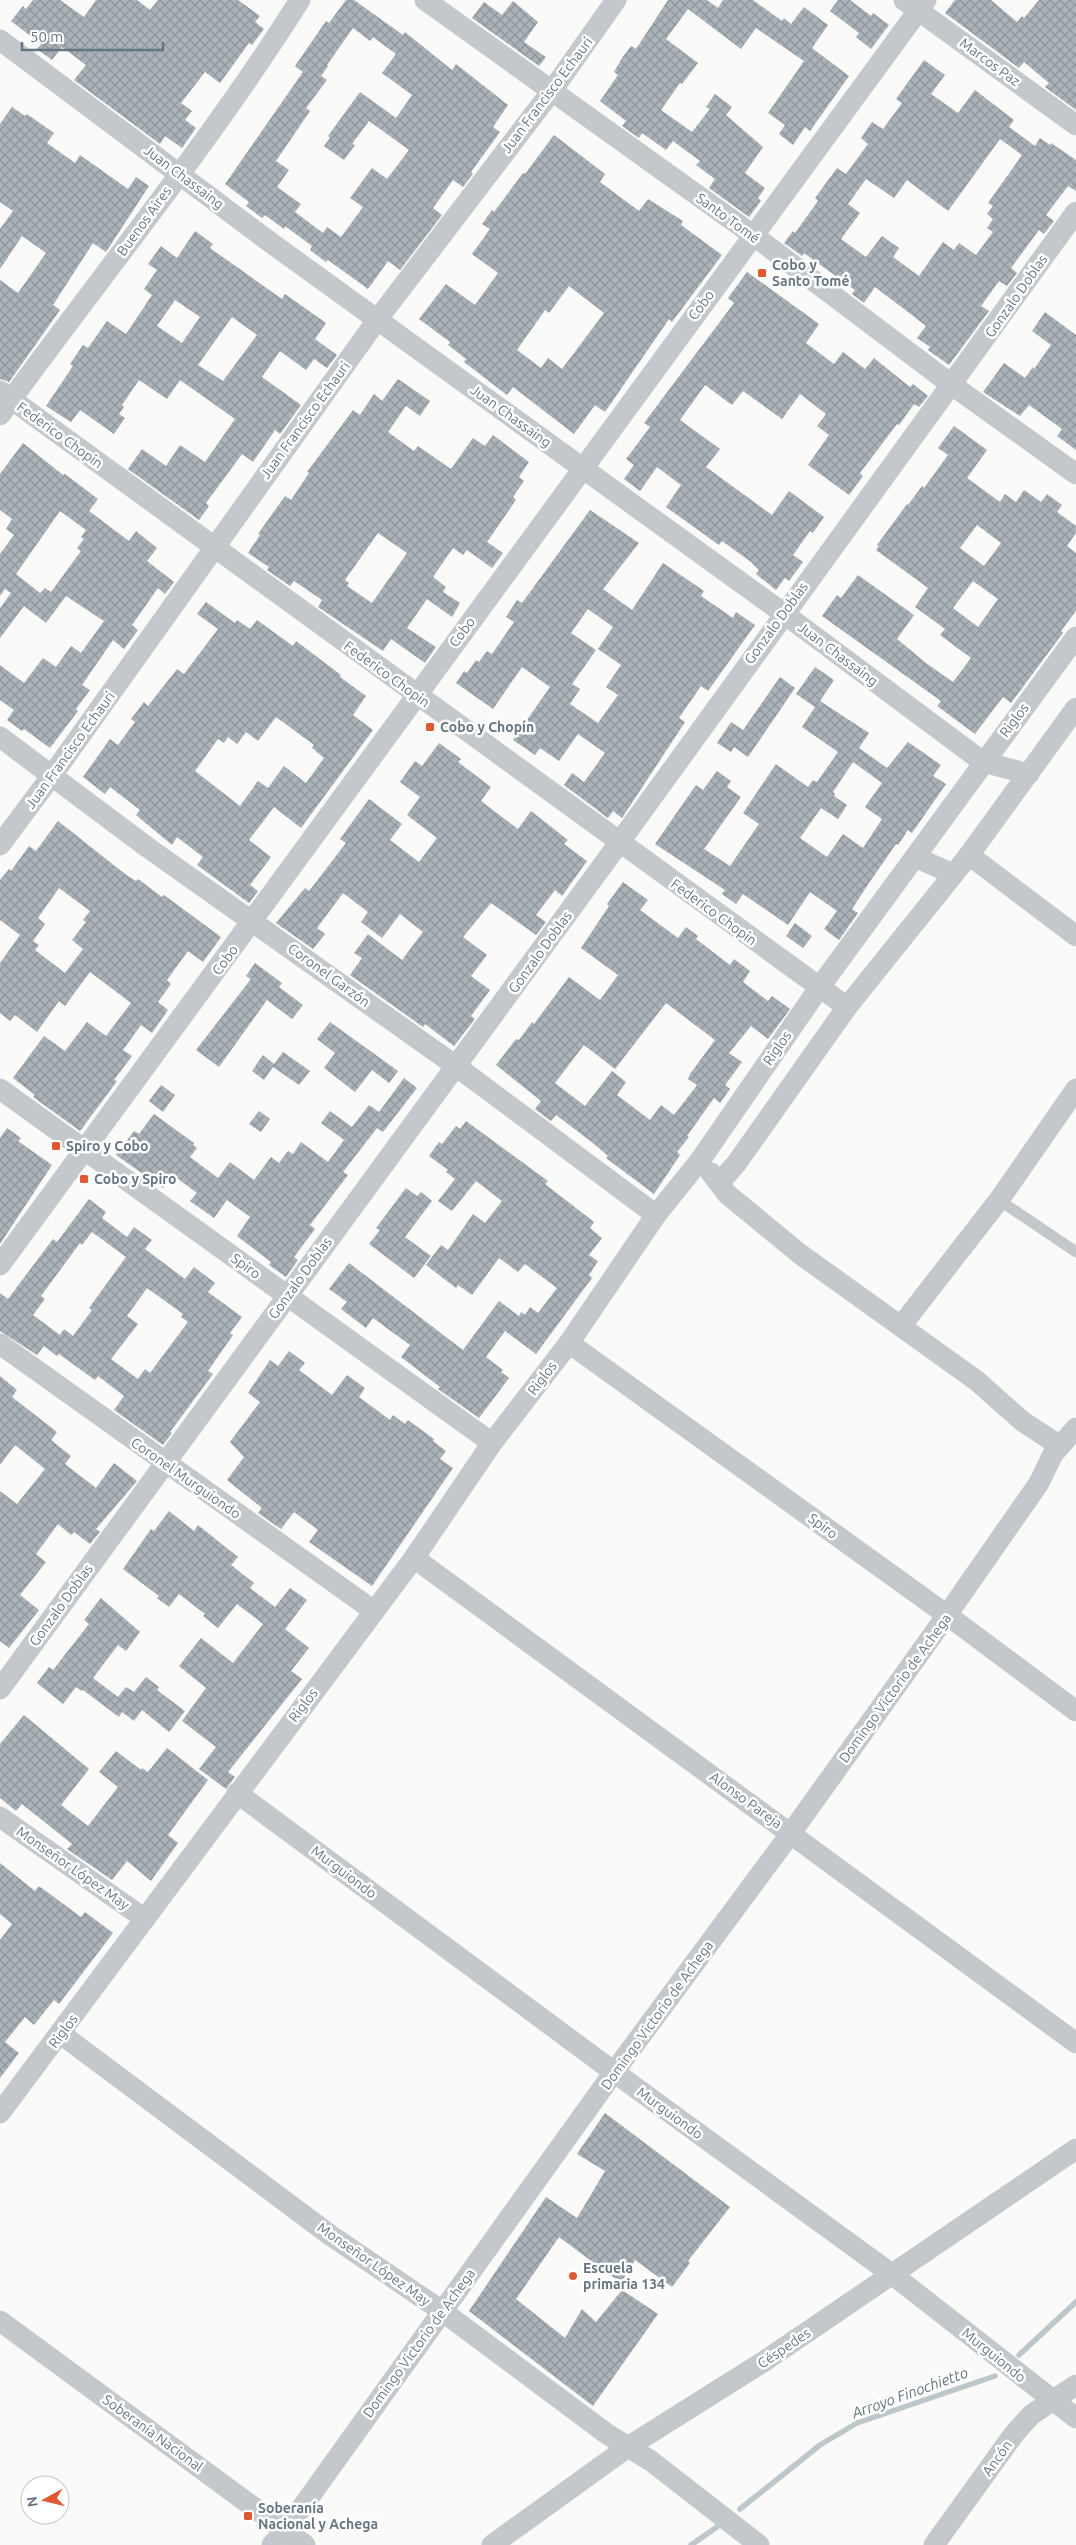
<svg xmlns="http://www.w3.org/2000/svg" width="1076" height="2545" font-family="Ubuntu,sans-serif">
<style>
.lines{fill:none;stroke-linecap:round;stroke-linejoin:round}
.stream{stroke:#bbc7cb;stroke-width:5.5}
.building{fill:url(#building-cross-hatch);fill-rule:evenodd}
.service{stroke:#c3c8cc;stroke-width:11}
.minor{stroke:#c3c8cc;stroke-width:21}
.poi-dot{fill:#e4572e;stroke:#fff;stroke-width:2}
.labels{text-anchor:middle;stroke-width:5;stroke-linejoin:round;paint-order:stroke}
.street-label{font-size:14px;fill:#657683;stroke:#fff}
.poi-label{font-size:14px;font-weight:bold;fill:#657683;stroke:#fff;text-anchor:start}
.water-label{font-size:15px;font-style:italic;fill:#60757c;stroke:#fff}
</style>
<defs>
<pattern id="building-cross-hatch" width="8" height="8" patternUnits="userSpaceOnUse" patternTransform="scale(1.25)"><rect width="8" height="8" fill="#aab3b9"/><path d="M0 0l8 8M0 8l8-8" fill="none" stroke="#8e969c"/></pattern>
</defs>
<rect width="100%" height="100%" fill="#fafaf8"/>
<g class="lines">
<g class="stream">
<polyline points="1019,2355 1076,2302"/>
<polyline points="740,2509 820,2445 857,2423 995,2376"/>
<polyline points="691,2545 717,2527"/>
</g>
</g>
<g class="building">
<polygon points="33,0 60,0 84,17 96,0 137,0 150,10 158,0 238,0 260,16 255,22 264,29 252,45 249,43 220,83 205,72 181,103 192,111 185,120 196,128 182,148 165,136 160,144 74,80 86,65 62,47 52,60 37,49 41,44 11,21 23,6 26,9"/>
<path d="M346,0h8l49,35 2,-3 47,38 4,-6 52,41 -15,22 7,5 -29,40 2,2 -10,13 -10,-7 -20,28 9,7 -42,55 -12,-9 -20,28 -40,-29 -2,2 -16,-12 2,-4 -27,-20 -1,3 -19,-14 -3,3 -16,-12 3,-4 -24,-18 78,-112 -8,-6 31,-45 3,2zM353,28l17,13 3,-4 23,17 -14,19 30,22 -16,23 -36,-26 -32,44 2,2 -6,8 20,14 11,-15 -3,-1 17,-23 40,29 -22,29 -15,-11 -22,30 13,9 -22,30 -14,-10 -4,6 -28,-21 6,-8 -24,-17 12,-17 -13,-9 34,-50 -4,-3 21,-28 -6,-4 7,-10 -1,-1z"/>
<polygon points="668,0 707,0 718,8 723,0 753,0 782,21 784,18 791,24 804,7 828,25 812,48 849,76 810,131 805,127 793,145 779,134 785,125 768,113 804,61 756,28 741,49 688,9 666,39 698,63 682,84 680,83 661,110 692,132 710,109 706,107 715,94 732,107 726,115 763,147 745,173 765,188 758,198 761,201 749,217 709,188 715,179 696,165 700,161 673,141 666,150 642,133 639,138 622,126 626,121 600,101 618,75 614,72 622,58 631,46 636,49"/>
<polygon points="838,0 850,0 871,16 873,13 889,25 871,49 856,37 859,33 830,11"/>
<polygon points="955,0 991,0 1017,22 1022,16 1024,18 1039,0 1076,0 1076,110 1045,87 1049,83 1024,62 1019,68 945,13"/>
<polygon points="513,1 538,22 524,42 546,57 539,66 472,18 484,2 502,15"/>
<path d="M924,60l21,15 -14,19 27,19 17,-23 39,30 -5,7 26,19 5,-8 10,7 1,-2 25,17v31l-8,-5 -22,29 8,6 -10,13 -5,-4 -28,38 6,5 -10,13 -8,-5 -18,25 8,5 -40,54 -21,-15 2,-3 -13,-9 9,-12 -22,-17 -29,-22 -11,16 -12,-9 3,-4 -51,-37 -2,3 -18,-13 9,-12 2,2 23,-32 -3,-3 22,-30 9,6 22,-30 -7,-6 11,-16 11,7 19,-26 -6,-4zM1000,139l22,16 -34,48 5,3 -6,8 6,5 -6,9 6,4 -17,23 -17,-12 -5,7 -11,-8 -24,34 -26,-19 6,-9 -17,-12 -16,21 -25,-18 19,-26 -12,-9 18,-25 28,19 13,-18 41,31z"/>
<polygon points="12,107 25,116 27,114 54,133 47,143 75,163 80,155 128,189 136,177 149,186 106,252 93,243 53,305 60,310 9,382 0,379 0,280 18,293 46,253 22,236 0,269 0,229 13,211 0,202 0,124"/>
<path d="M554,135l51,39 -5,8 39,29 9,-12 35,22 -2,4 41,30 -50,67 -3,-3 -64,93 -10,-7 -21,29 -61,-47 -6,8 -17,-13 -26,-20 2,-3 -18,-14 2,-3 -31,-23 27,-35 29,21 23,-32 -26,-19 18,-25 -8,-5 10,-14 2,2 29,-39 2,1zM569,286l35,27 -42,56 -14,-11 -7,10 -24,-18 28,-40 4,3z"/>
<path d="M195,231l18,13 -3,4 72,51 3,-5 41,29 -11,16 22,16 -10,13 -13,-9 -8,11 -26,-19 -18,26 39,28 -21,29 -5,-4 -22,32 -11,-8 -36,49 3,3 -10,14 -71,-51 14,-20 24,17 14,-21 25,17 30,-43 -55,-39 -13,19 -28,-19 -17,25 2,2 -5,7 6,4 -11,16 -34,-24 -9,12 -25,-16 27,-40 -3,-2 13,-19 5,3 19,-27 19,13 26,-39 -8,-6 13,-19 -9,-6 13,-18 16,12zM175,300l25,17 -18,26 -25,-17zM232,317l25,18 -34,46 -25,-16z"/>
<polygon points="747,272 819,324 806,343 834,364 843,352 865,369 874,358 910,387 913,384 928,396 919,407 914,404 899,425 897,424 860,473 863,476 849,495 808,465 829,435 817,426 826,414 800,394 782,419 743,391 732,405 705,385 680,420 720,449 706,467 772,515 789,491 824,517 813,533 810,531 793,555 803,562 789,581 785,578 776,590 756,574 759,570 751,562 722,541 719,545 666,507 681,485 657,467 640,491 624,479 634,465 626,459 650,427 644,423 734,303 728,298"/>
<polygon points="1045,312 1076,335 1076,450 1057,436 1062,429 1029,405 1020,416 983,392 1004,363 1025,378 1033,367 1034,369 1051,345 1032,331"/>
<path d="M398,379l32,22 -10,15 -14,-10 -18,26 26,19 4,-5 33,23 22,-31 12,8 8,-11 36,27 -10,15 5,4 -11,16 3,3 -29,42 16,11 -11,15 -25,-18 -4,5 -10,-7 -20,29 13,10 -3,5 17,11 -8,14 -25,-18 -20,29 29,19 -11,16 -34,-24 -8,12 -65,-44 4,-7 -28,-19 -4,5 -23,-16 2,-3 -21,-14 12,-18 -2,-1 27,-38 6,4 18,-27 -2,-1 46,-62 7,5 14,-21 8,7zM378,533l29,20 -35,50 -25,-17 2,-3 -4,-3z"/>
<path d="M954,426l33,24 -20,28 33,24 5,-8 11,8 8,-12 17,12 6,-8 15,11 -5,7 19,14v7l-9,13 9,7v58l-15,20 2,2 -52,70 -8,-6 -28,37 -38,-28 4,-5 -119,-85 15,-21 4,3 17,-23 56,40 -17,24 29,24 27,19 18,-24 -31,-23 5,-6 -30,-22 13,-19 -52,-38 3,-4 -2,-1 30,-41 1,1 14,-19 2,2 24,-33 -10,-7zM977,525l24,18 -17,23 -24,-18zM973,581l25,18 -20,28 -25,-19z"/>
<path d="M23,443l40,32 2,-1 33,25 -9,12 40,30 7,-10 21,17 -10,13 27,21 -9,12 -7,-6 -26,37 6,5 -14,19 -11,-9 -31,45 8,5 -14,19 2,2 -28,37 -26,-19 -2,2 -15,-11 7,-10 -14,-10v-35l24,18 19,-25 13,9 15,-21 10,7 23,-32 -38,-25 -20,27 -22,-17 -24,32v-30l11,-15 -6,-4 -5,7v-42l14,-19 -8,-6 6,-10 -12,-9v-36zM60,511l26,19 -5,7 3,2 -7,9 4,3 -30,41 -6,-4 -5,5 -24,-19z"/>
<path d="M590,510l49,33 -36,46 29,21 31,-47 41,28 -3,5 32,22 3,-6 19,13 -47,66 -7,-5 -22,32 6,4 -63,96 -9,-7 -5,7 -44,-33 8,-12 12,9 21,-29 -27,-19 -19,27 -19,-13 -5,7 -22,-15 37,-53 -28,-20 -29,42 -37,-26 8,-12 3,2 9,-13 3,2 8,-11 5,3 22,-32 -8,-5 11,-17 5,3zM588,609l25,18 -15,22 23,16 -15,22 12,8 -20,28 -28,-19 10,-15 -8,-5 24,-34 -25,-17z"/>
<path d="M206,602l29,21 2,-3 13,9 7,-9 36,26 3,-5 45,34 -1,2 26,19 -13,19 20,15 -72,98 -27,-21 -25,33 22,17 -21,28 8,6 -9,12 -52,-38 6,-8 -26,-20 -5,8 -36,-30 4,-5 -30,-23 -5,7 -22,-17 27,-38 8,6 17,-23 -4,-3 13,-17 4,4 29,-37 7,5 34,-45 -21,-15zM276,717l38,28 -2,3 12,10 -18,25 -22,-17 -16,22 -10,-7 -18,25 -45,-35 23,-32 6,4 4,-6 9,7 9,-12 12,9z"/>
<path d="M815,667l19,13 -14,21 49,32 -10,15 28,20 21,-26 33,23 -8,11 13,8 -34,49 -4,-3 -10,15 -2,-1 -25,36 -19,29 6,4 -19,27 -15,-11 13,-18 -27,-19 -22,33 -45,-31 -7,10 -14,-10 3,-4 -70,-46 41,-59 7,5 14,-19 14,10 -4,6 14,10 -37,52 26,17 29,-42 -16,-11 33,-49 32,23 5,-7 4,2 21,-30 -36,-25 13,-20 -19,-13zM853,762l29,21 -17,24 17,12 -19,29 -20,-14 -16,23 -27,-19 21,-30 17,11 9,-14 -13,-9 1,-2 -2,-2z"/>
<polygon points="780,677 795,688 748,757 734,747 731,752 717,743 731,722 743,730"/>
<polygon points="439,743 461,759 458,762 491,787 481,801 518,829 531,811 568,840 564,844 587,861 562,896 555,890 536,915 546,922 536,935 491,903 463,937 487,955 471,976 490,990 471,1016 475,1019 454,1046 425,1024 423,1027 350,975 362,958 354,953 368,934 402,960 423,932 400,914 382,938 361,922 368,912 343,893 317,928 325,934 313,949 276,923 305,888 309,891 346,843 340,839 369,799 402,824 390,840 419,862 437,838 407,815 420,797 400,782 415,761 422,766"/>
<path d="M58,821l67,53 11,7 2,-2 24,18 2,-2 57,42 -18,25 -15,-11 -21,29 4,4 -13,18 10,8 -16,23 -11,-8 -18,25 9,6 -18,24 3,1 -37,50 -47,-34 2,-2 -22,-17 31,-42 21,15 22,-29 19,14 25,-33 -41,-31 -25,34 -6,-5 -22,31 -22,-17 -5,6 -10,-8v-50l20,-28 -20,-15v-40l9,-11 2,2 18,-25 7,5zM59,888l31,23 -7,9 3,2 -14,18 11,9 -18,24 -30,-23 4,-5 -6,-4 12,-17 -7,-6z"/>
<path d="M623,882l25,18 -8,10 38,28 8,-11 12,9 -2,3 34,26 4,-6 16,12 -7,11 25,19 4,-5 18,13 -22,30 -17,-13 -22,27 13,9 -17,23 5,4 -10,14 -6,-5 -27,38 2,1 -12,15 3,3 -26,39 -48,-36 2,-2 -15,-13 -37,-28 -5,6 -16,-12 6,-8 -45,-36 20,-26 3,1 13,-18 2,2 35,-47 31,23 18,-25 -37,-27 28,-42 -2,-2zM666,1003l49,37 -25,34 -2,5 9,6 -23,30 -13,-10 -11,15 -33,-25 9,-13 -14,-11 -27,35 -30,-23 29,-38 31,24z"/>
<polygon points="795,923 812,936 803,948 786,936"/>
<polygon points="255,963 282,983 279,987 303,1005 292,1019 267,1000 219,1067 196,1050 251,979 246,976"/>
<polygon points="330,1022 398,1071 389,1083 372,1070 355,1092 324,1068 335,1053 317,1039"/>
<polygon points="283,1052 310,1071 299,1085 273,1067 264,1080 252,1071 263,1055 274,1064"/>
<polygon points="404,1078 417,1088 383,1132 377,1128 343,1172 348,1175 310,1225 315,1229 294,1257 298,1260 286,1277 269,1265 271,1262 237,1236 250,1217 227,1200 214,1218 190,1201 197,1193 173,1175 163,1188 116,1155 134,1131 139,1134 154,1114 194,1143 193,1145 197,1148 190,1157 218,1178 230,1162 254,1180 271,1157 279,1163 288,1151 293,1154 301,1142 328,1162 344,1140 321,1123 330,1111 352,1127 369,1105 379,1112"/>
<polygon points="161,1085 175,1095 163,1112 149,1101"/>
<polygon points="259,1111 270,1119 261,1132 249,1124"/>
<polygon points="466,1121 548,1181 545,1184 594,1222 590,1228 602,1238 589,1255 598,1261 589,1275 592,1278 536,1354 505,1331 486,1357 503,1370 501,1372 509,1378 479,1418 438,1389 440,1387 401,1357 410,1345 373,1318 366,1328 341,1309 347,1302 329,1289 349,1263 463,1350 499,1301 519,1316 521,1312 525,1315 530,1307 538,1313 557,1288 525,1264 518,1272 499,1258 472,1295 458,1285 456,1288 426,1265 441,1245 448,1250 473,1214 485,1223 502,1201 476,1181 452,1211 438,1201 455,1179 446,1172 448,1170 429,1156 439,1142 442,1144 456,1126 460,1129"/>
<polygon points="7,1128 21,1138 18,1141 52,1165 0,1244 0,1138"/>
<polygon points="406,1188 417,1196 421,1192 432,1201 405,1237 431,1256 414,1278 369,1244 380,1230 376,1228"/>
<path d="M89,1199l17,13 -4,6 25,19 7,-10 18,13 -7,9 40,30 9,-12 21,16 -7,9 34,25 -12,16 3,2 -25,36 5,3 -43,58 2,1 -9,12 -49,-35 10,-14 -26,-20 -3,4 -36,-26 -2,2 -13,-10 -7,9 -37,-24v-38l8,6 45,-60 4,3zM92,1232l34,25 -37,51 3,2 -19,26 -9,-7 -4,6 -27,-20 12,-16 -4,-3 39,-53 2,2zM147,1288l36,26 -2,3 7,5 -38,51 -5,-4 -7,10 -27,-20 27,-35 -11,-8z"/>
<polygon points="289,1351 305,1363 299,1370 332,1395 347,1375 365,1388 359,1397 390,1420 393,1415 405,1424 408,1420 434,1439 433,1441 446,1451 440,1459 453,1468 372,1586 309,1542 318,1530 294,1512 281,1529 258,1513 262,1508 227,1480 244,1457 230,1442 260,1402 248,1393 270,1360 278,1366"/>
<polygon points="0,1376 17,1390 12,1397 57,1432 51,1440 71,1456 65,1464 96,1488 114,1463 137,1481 96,1529 100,1532 90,1544 74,1532 71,1535 58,1524 36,1554 46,1562 20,1595 39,1610 9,1648 0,1641 0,1491 17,1504 45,1469 15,1445 0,1465"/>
<polygon points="169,1511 194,1531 198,1525 238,1557 231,1565 254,1583 250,1588 275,1607 290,1588 307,1600 285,1629 309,1648 291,1671 302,1679 228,1772 235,1777 226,1789 199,1769 216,1747 182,1721 206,1688 179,1666 201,1638 233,1663 263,1624 237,1604 218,1628 203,1616 205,1614 179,1594 169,1607 157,1598 159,1596 123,1569 151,1529 154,1531"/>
<polygon points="101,1598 140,1632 126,1651 118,1645 93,1678 118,1697 126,1687 134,1692 146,1677 159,1687 157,1690 185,1711 169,1732 142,1710 134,1721 122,1712 119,1717 83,1690 82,1691 76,1687 63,1704 37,1683 49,1667 53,1670 89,1624 84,1620"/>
<polygon points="24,1715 89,1769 61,1805 88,1826 118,1787 99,1772 116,1751 141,1770 142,1768 148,1772 167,1748 208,1780 168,1835 178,1843 151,1881 127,1861 112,1880 67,1849 72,1844 22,1804 16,1811 0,1798 0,1744"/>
<polygon points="0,1863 35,1891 39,1886 81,1917 85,1912 113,1933 59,2004 54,2000 34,2025 25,2017 5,2042 19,2053 0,2078 0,1940 12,1924 0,1914"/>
<polygon points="605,2113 730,2207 688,2261 690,2263 672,2287 635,2260 621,2283 559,2237 516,2299 565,2338 582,2309 596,2322 622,2290 658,2314 593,2406 469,2311 546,2197 577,2218 605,2171 577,2154"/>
</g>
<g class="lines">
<polyline class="service" points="999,1200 1076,1252"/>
<g class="minor">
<polyline points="425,0 753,235 952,385 1076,474"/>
<polyline points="904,0 1076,125"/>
<polyline points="0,40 274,245 783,613 983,762 1029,774"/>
<polyline points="0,391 847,1007"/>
<path d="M0,415c100,-138 209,-271 300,-415"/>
<polyline points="0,737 147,847 456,1066 656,1215"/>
<polyline points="0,845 53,774 377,320 551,92 616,0"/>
<polyline points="969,855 1076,936"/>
<polyline points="915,857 953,874"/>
<polyline points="0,1089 492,1443"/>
<polyline points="711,1173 727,1194 800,1254 977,1381 1022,1421 1060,1446"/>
<polyline points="719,1183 736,1164 847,1007 969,855 1076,708"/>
<polyline points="0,1265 926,0"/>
<polyline points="901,1326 999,1200 1076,1089"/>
<polyline points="569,1343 947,1615 1076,1711"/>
<polyline points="0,1344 374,1611"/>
<polyline points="414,1558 1076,2043"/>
<polyline points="0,1689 619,843 1076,212"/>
<polyline points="237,1793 614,2072 893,2275 1076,2418"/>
<polyline points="0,1817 145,1919"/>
<polyline points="61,2034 330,2235 442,2311 607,2434 651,2461 759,2545"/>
<polyline points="0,2113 414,1558 492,1443 569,1343 656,1215 701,1159 819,988 1076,637"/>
<polyline points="0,2321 305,2545"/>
<polyline points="272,2545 285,2531 614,2072 791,1833 947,1615 1039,1483 1053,1454 1076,1428"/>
<polyline points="492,2545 628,2447 763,2362 1076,2149"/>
<polyline points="934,2545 1014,2434 1031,2415 1076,2385"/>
</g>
</g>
<g class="poi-dot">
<rect x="757" y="268" width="10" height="10" rx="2.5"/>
<rect x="425" y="722" width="10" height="10" rx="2.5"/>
<rect x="51" y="1141" width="10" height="10" rx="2.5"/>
<rect x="79" y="1174" width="10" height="10" rx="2.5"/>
<circle cx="573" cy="2276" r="5"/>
<rect x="243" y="2511" width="10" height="10" rx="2.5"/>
</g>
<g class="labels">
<g class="street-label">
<text transform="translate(990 62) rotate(36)" y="5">Marcos Paz</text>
<text transform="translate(547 95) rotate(-53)" y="5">Juan Francisco Echauri</text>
<text transform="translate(184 177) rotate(37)" y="5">Juan Chassaing</text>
<text transform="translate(728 218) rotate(36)" y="5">Santo Tomé</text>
<text transform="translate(144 221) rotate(-54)" y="5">Buenos Aires</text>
<text transform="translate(1016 296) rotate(-55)" y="5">Gonzalo Doblas</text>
<text transform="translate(701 305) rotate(-54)" y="5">Cobo</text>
<text transform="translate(511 416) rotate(36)" y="5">Juan Chassaing</text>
<text transform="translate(305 420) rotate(-54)" y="5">Juan Francisco Echauri</text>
<text transform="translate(60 435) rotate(36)" y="5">Federico Chopin</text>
<text transform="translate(776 623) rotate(-54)" y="5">Gonzalo Doblas</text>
<text transform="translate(462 632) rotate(-54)" y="5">Cobo</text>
<text transform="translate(838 654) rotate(37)" y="5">Juan Chassaing</text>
<text transform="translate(387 674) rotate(36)" y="5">Federico Chopin</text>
<text transform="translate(1014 720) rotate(-53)" y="5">Riglos</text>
<text transform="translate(70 750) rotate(-54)" y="5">Juan Francisco Echauri</text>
<text transform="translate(714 912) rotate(36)" y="5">Federico Chopin</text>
<text transform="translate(540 952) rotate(-54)" y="5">Gonzalo Doblas</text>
<text transform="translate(225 960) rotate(-54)" y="5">Cobo</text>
<text transform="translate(329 975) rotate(36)" y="5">Coronel Garzón</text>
<text transform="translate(777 1048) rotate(-55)" y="5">Riglos</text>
<text transform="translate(246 1266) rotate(36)" y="5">Spiro</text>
<text transform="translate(300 1278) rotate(-54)" y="5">Gonzalo Doblas</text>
<text transform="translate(542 1378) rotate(-53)" y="5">Riglos</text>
<text transform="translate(186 1478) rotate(35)" y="5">Coronel Murguiondo</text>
<text transform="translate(823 1526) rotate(36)" y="5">Spiro</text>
<text transform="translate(61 1605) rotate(-54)" y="5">Gonzalo Doblas</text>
<text transform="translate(895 1688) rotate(-54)" y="5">Domingo Victorio de Achega</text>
<text transform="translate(303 1705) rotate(-53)" y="5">Riglos</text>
<text transform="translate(746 1800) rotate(36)" y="5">Alonso Pareja</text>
<text transform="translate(73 1868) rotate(35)" y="5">Monseñor López May</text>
<text transform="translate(344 1872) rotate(37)" y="5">Murguiondo</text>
<text transform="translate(657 2015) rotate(-54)" y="5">Domingo Victorio de Achega</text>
<text transform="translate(63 2031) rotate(-53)" y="5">Riglos</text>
<text transform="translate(670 2113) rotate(36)" y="5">Murguiondo</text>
<text transform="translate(374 2264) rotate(35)" y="5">Monseñor López May</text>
<text transform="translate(419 2343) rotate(-54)" y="5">Domingo Victorio de Achega</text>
<text transform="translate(784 2348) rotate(-34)" y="5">Céspedes</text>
<text transform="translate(994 2355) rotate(39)" y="5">Murguiondo</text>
<text transform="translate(153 2433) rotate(36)" y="5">Soberanía Nacional</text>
<text transform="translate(997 2458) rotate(-54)" y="5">Ancón</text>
</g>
<g class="poi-label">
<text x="772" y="270">Cobo y<tspan x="772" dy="16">Santo Tomé</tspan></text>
<text x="440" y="732">Cobo y Chopín</text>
<text x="66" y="1151">Spiro y Cobo</text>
<text x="94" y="1184">Cobo y Spiro</text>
<text x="583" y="2273">Escuela<tspan x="583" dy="16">primaria 134</tspan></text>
<text x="258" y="2513">Soberanía<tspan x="258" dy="16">Nacional y Achega</tspan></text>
</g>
<g class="water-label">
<text transform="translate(910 2393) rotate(-20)" y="5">Arroyo Finochietto</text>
</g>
</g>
<g transform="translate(45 2500) rotate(262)"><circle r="24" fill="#ffffff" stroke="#c1c8cd"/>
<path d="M0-4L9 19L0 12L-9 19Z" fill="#e4572e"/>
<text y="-8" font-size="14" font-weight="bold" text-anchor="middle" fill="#657683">N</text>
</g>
<path d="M22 42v8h141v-8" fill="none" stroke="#657683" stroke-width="2.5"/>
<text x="30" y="42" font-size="15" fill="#657683" stroke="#ffffff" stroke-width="4" paint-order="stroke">50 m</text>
</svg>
